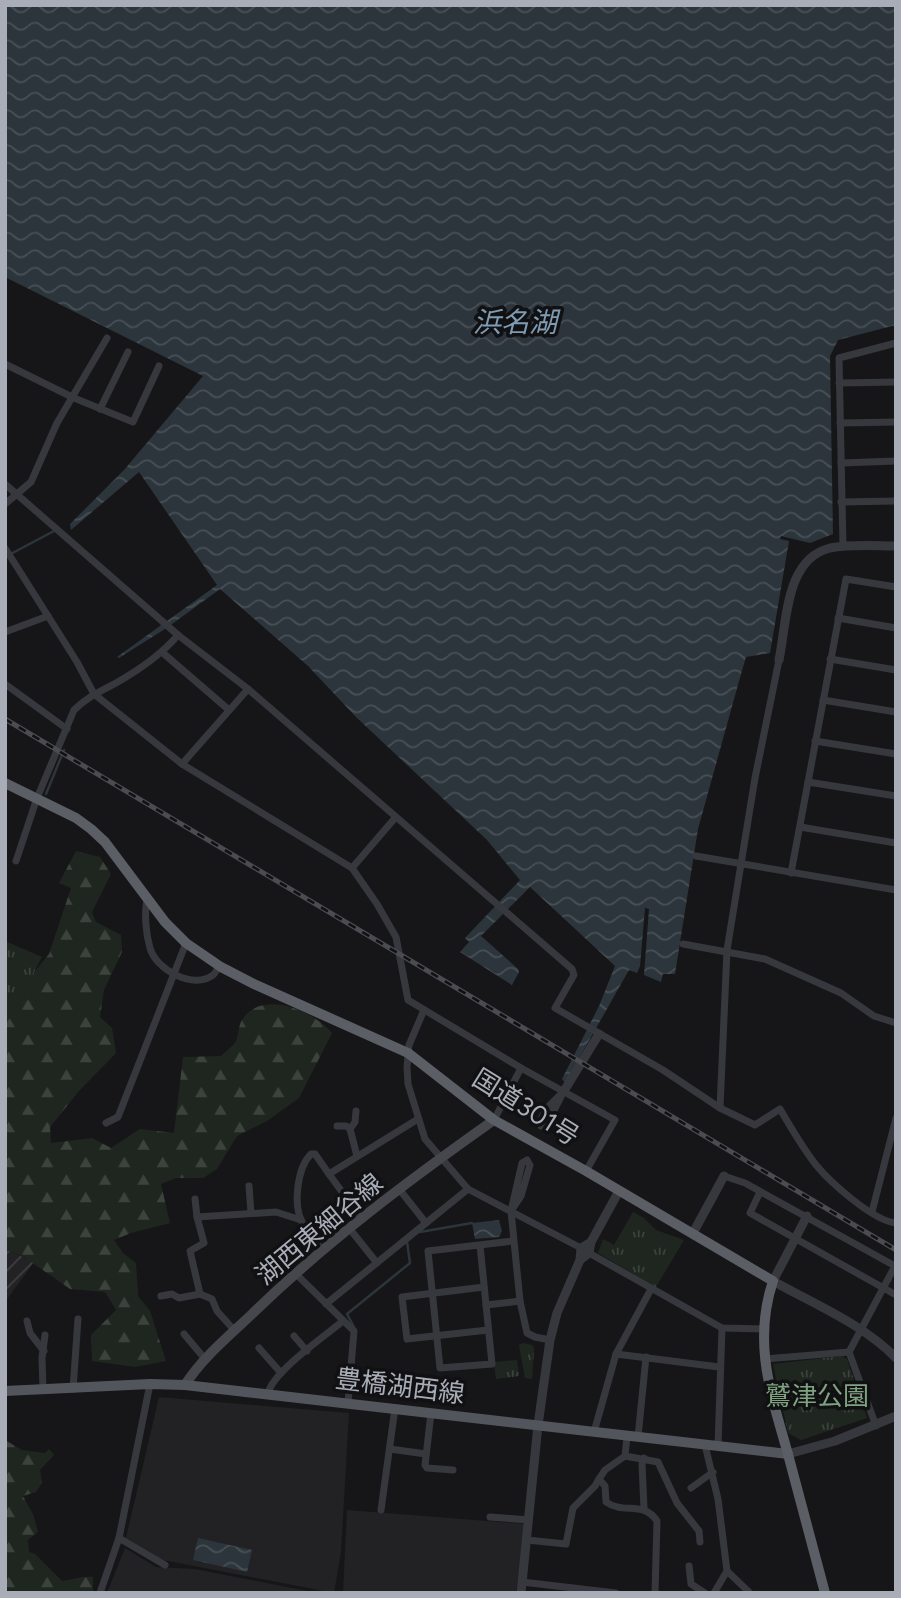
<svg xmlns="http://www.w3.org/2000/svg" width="901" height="1598" font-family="Figtree,'Noto Sans JP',sans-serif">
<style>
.built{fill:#222225}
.industrial{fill:url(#industrial-furrows)}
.forest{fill:url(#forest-firs)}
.park{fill:url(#park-tufts)}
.water{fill:url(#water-waves)}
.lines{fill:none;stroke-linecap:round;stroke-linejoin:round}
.stream{stroke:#2c353c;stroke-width:2.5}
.minor{stroke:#37383d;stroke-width:7}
.tertiary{stroke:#37383d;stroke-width:9}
.secondary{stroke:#45474d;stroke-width:10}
.primary{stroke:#53555c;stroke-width:10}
.trunk{stroke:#5b5e65;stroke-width:10}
.rail-casing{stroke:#4a4c52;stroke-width:5}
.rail{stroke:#111113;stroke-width:2.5;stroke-dasharray:8;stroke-linecap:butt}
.labels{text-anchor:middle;stroke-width:7;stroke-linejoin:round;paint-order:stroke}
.street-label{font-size:26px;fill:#a8adb8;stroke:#111113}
.park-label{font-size:26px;fill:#7fa381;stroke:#111113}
.water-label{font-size:28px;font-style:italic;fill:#7f9bb3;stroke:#111113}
</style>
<defs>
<pattern id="industrial-furrows" width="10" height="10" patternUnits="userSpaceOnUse" patternTransform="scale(1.75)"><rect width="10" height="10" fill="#222225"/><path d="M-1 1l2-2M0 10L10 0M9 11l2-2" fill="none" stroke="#3f3f43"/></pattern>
<pattern id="forest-firs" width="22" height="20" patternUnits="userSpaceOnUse" patternTransform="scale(1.75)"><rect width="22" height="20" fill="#1e261f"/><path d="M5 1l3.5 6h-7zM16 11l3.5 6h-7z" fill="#3c433d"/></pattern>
<pattern id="park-tufts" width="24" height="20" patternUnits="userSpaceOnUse" patternTransform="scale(1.75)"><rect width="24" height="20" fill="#1e261f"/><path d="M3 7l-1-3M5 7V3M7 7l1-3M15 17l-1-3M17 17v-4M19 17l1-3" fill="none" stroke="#3c433d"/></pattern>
<pattern id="water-waves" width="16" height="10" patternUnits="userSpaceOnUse" patternTransform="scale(1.75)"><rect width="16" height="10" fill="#2c353c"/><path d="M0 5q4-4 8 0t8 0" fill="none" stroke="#485056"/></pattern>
</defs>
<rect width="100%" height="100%" fill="#161618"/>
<g class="built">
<polygon points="159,1397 349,1413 341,1552 334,1593 163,1560 126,1538"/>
<polygon points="347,1510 526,1524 516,1593 343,1593"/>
<polygon points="125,1548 156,1567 195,1569 318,1593 107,1593"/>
</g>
<polygon class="industrial" points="5,1249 34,1262 5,1302"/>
<g class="forest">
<path d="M76,851l24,6 11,17 -19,38 4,10 25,13 1,17 -18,38 -4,27 12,11 4,25 -37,38 -29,36 1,16 41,-5 19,10 29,-19 34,4 9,-76 38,-1c4,-4 12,-10 15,-15 3,-6 2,-15 6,-21 20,-32 72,-9 90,13l-33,65 -32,23 -30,15 -20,33 -14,9h-27l-15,6 9,39 -39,10 -17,7 9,13 13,10 2,33 12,15 16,50 -31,6 -43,-6 -1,-26 25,-25 -11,-18 -35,-3 -46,-32 -19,-8v-256l18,-7 26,-32 22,-66 -12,-5z"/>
<path d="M5,1440l17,10 23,3 4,-4 5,6 -14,15 2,13 -6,9 -13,4 10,18 5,18 -10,8 1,12 6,2 27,27c11,-1 20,-5 31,-4v16h-88z"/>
</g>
<g class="park">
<polygon points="5,941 42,957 5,1027"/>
<polygon points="633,1212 644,1218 656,1230 684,1240 656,1287 598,1253 603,1239 614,1245"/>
<polygon points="523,1343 532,1345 534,1348 532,1379 525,1378 519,1345"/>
<polygon points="842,1356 847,1359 867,1418 801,1440 788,1433 773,1364"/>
<polygon points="517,1360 519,1376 496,1379 494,1362"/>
</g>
<g class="water">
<polygon points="5,5 896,5 896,325 838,340 830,356 833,534 810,543 781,536 780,539 789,541 770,653 746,657 741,674 698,829 675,974 663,974 661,982 644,975 649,909 645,908 640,966 637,973 629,970 565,1083 562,1079 599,1006 615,966 530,887 481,936 518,969 519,972 512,985 460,952 469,942 465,938 520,880 487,840 356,717 308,666 220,589 168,627 119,658 117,657 217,585 139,472 71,530 70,524 124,470 203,376 5,277"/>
<polygon points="499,1220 502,1231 499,1237 475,1239 472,1223"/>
<polygon points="198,1538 252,1550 247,1572 193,1560"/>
</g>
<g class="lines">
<g class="stream">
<polyline points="5,557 54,531"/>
<polyline points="46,794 64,750"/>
<polyline points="420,1232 472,1223"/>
<polyline points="354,1327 347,1314 410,1263 407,1242"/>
</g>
<g class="minor">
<polyline points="5,364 74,398 133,422 159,366"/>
<polyline points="839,383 896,382"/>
<polyline points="100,409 128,352"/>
<polyline points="840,423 896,422"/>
<polyline points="841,463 896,461"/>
<path d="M5,484l173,151 70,54 324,280 2,6 -19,33 108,62 57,38 35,17 25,-16c11,19 22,38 36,56 14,17 57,56 80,58"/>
<polyline points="841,502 896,501"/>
<polyline points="5,504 31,482 57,423 107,338"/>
<polyline points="843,547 839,358 896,343"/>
<polyline points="5,548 77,662 94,694 182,764 352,868 377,904 396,937 408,1000 521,1068 615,1120 586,1171"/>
<polyline points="838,618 896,628"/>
<polyline points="5,632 48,616"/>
<polyline points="163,653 229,710"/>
<polyline points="830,659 896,670"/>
<polyline points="5,684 67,729"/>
<polyline points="823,700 896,712"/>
<polyline points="815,741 896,754"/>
<polyline points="182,764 248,689"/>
<polyline points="808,782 896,796"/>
<polyline points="800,827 896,843"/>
<polyline points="696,856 896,890"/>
<path d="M16,861l21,-63 37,-88c13,-13 27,-19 42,-27 23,-13 45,-28 62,-48"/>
<polyline points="352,868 395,818"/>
<polyline points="791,873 846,579 896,587"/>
<path d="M147,900c-3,14 -1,34 3,48 6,22 44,42 63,27 3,-2 4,-6 6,-9"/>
<polyline points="683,944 765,959 841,993 874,1016 896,1023"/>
<polyline points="424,1010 409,1045 407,1067 408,1084 425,1139 468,1189 581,1248"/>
<polygon points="564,1091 546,1126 541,1126 540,1121 547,1108"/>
<polyline points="720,1108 727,950 755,778 779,660"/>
<polyline points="356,1111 355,1122 350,1129 357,1156"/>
<polyline points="494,1120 521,1068"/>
<polyline points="106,1123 118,1117 186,943"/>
<polyline points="337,1126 346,1126 350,1129"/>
<polyline points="724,1176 745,1183 895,1266 849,1352 876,1426"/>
<polyline points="249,1186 251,1213"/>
<polyline points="399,1189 426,1223"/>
<polyline points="760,1192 750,1213 896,1295"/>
<polyline points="195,1199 197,1217"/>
<polyline points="511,1211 521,1196 530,1165 527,1160 522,1163 511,1211 520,1301 527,1333 535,1337 550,1340"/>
<polyline points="872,1212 896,1118"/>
<polyline points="361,1218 329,1174 418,1119"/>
<polyline points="349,1228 377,1263"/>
<polyline points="480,1245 492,1364 440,1368 428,1251 513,1241"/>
<path d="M322,1250c-7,-9 -15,-18 -20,-28 -9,-17 -5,-54 9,-68h4l14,20"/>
<polyline points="589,1253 722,1328 764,1329"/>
<polyline points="296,1274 354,1331 348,1403"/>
<polyline points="484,1287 402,1297 407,1339 488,1330"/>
<polyline points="161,1296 172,1294 179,1298 200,1294"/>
<polyline points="326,1304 468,1189"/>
<polyline points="486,1305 520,1301"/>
<polyline points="27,1321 30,1333 44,1351"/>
<polyline points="235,1331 217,1311 212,1299 200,1294 190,1251 204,1243 197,1217 276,1212 301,1220"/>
<polyline points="184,1334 205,1359"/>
<polyline points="294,1336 307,1351"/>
<polyline points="259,1348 281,1373"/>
<polyline points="616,1354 719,1367"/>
<polyline points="765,1359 849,1352"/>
<polyline points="73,1389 78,1319"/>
<polyline points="43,1390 42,1358 45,1335"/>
<path d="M268,1394c3,-21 58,-59 75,-73"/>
<polyline points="431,1413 425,1465 427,1468 453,1470"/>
<polyline points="594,1432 616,1354 651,1289"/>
<polyline points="627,1436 625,1456 658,1462 677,1503 699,1531 700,1542"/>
<polyline points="638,1437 646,1357"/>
<polyline points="705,1445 718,1499 727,1571 714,1593"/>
<polyline points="718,1446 722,1328"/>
<polyline points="390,1449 426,1454"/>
<path d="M625,1456l-20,14 -6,9 6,7 1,16c18,13 37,-2 51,19l-2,72"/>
<polyline points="644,1458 642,1464 644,1509"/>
<polyline points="691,1488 713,1472"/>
<polyline points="381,1510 395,1408"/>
<polyline points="490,1517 529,1520"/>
<polyline points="119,1538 165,1565"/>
<polyline points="527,1540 566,1544 573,1508 595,1486 599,1479"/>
<polyline points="689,1566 691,1584 705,1593"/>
<polyline points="727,1571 749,1592"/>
<polyline points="522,1582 616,1593"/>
<polyline points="100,1593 119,1538 150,1384"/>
</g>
<g class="tertiary">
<path d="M779,660c8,-38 6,-101 51,-112 21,-4 45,-2 66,-2"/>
<polyline points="564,1091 599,1034"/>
<path d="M807,1216l-34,65c41,23 90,43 123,77"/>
<polyline points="693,1233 724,1176"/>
<polyline points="580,1260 589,1253 591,1242 619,1191"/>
<polyline points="788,1454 835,1441 896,1416"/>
<polyline points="521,1593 538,1425 550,1340 557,1313 580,1260 581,1248 591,1242"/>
</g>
<path class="secondary" d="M185,1385c17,-27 43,-48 66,-70 75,-73 158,-135 243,-195"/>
<polyline class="primary" points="5,1391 150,1384 185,1385 788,1454"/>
<path class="trunk" d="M5,783l71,35 15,11 14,13 60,80 21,21 35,24 33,17 154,69 86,67 92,51 187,110c-21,64 -1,115 16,177 12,45 24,90 36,135"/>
<g class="rail-casing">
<polyline id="rail" points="5,719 896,1250"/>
</g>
<use href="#rail" class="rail"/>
</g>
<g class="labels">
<g class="street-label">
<text transform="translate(526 1107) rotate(32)" y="9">国道301号</text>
<text transform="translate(319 1229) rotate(-40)" y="9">湖西東細谷線</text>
<text transform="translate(400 1386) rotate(7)" y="9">豊橋湖西線</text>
</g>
<g class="park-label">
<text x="817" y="1405">鷲津公園</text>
</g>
<g class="water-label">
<text x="515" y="332">浜名湖</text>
</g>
</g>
<rect width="901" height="1598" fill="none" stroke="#a8adb8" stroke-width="14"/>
</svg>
